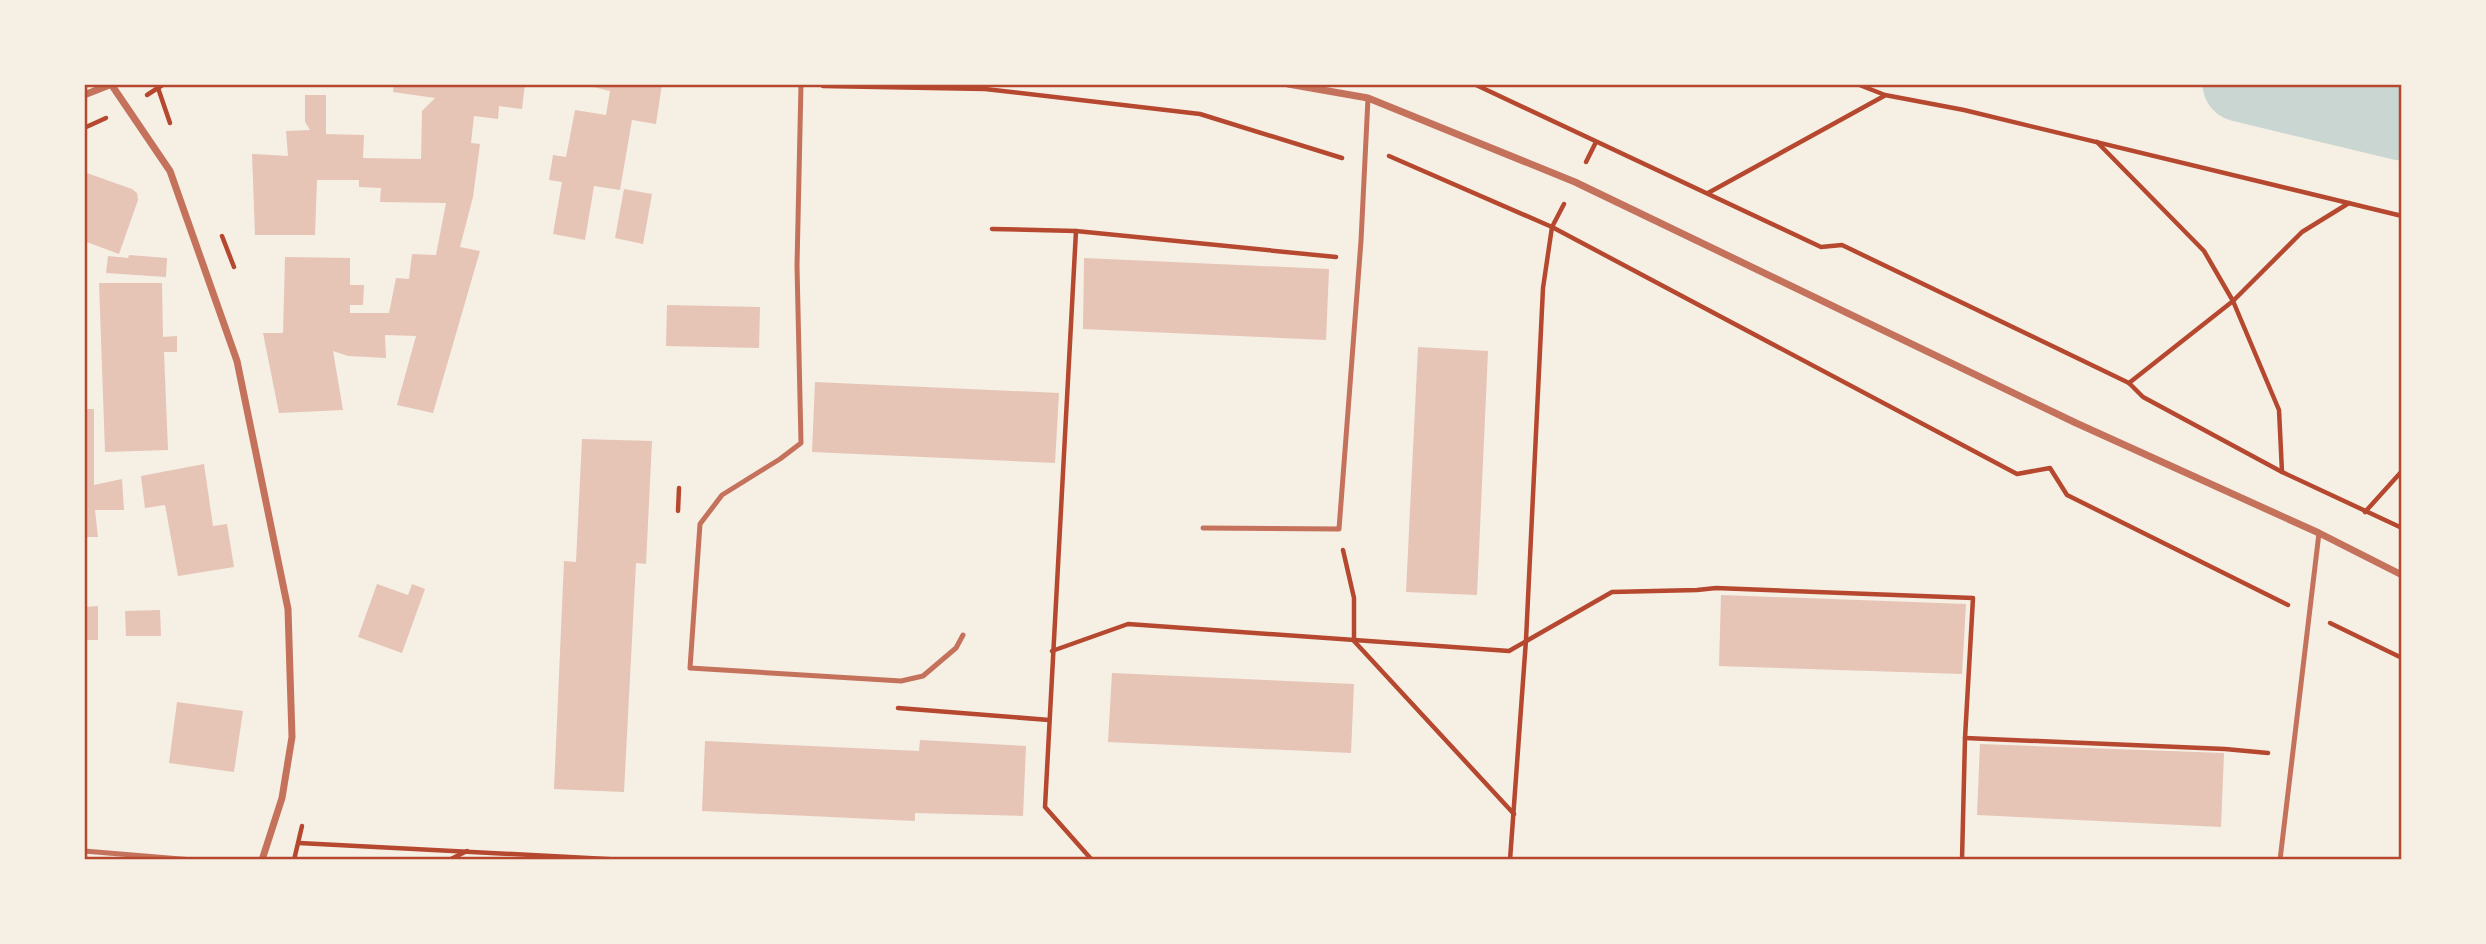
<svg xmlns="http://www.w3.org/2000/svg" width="2486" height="944" font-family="Georgia,serif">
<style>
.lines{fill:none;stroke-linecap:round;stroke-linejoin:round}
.river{stroke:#c9d6d2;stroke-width:75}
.building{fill:#e6c5b7}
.path{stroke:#b5482f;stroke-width:4.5}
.service{stroke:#c5725c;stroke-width:5}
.minor{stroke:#c5725c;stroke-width:7}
.neatline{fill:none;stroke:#b5482f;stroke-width:2.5}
</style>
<rect width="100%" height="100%" fill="#f6efe4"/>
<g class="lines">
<polyline class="river" points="2240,84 2402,123"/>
</g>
<g class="building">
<polygon points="394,84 525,84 522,109 499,106 498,119 474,116 471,143 480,144 473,197 460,247 480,251 433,413 397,405 416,336 385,335 386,358 348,356 333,351 343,410 279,413 263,333 283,333 285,257 350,258 350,285 364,285 363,305 350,305 350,313 389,313 396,278 409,279 412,254 436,255 446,203 380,202 381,188 359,187 359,180 317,180 315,235 255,235 252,154 288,156 286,131 310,130 305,122 305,95 326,95 326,134 364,135 363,158 421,159 422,111 435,98 393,92"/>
<polygon points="581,84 662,84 656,124 632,120 620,190 594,186 585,240 553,234 562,182 549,180 553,155 566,157 575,110 606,115 610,91"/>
<polygon points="84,172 132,189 137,193 138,200 119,254 84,241"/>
<polygon points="624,189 652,194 643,244 615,238"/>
<polygon points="129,255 167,258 166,277 106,273 108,256 128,258"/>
<polygon points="1084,258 1329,269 1326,340 1083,329"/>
<polygon points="99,283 162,283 163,337 177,336 177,352 164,352 168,450 105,452"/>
<polygon points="667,305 760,307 759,348 666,346"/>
<polygon points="1418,347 1488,351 1477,595 1406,592"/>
<polygon points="815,382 1059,393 1055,463 812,452"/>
<polygon points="84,409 94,409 94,485 122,479 124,510 95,510 98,537 84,537"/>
<polygon points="582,439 652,441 646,564 636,563 624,792 554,789 564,561 576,562"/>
<polygon points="204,464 213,526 227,524 234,567 178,576 165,505 145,508 141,476"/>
<polygon points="377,584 408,595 412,584 425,589 402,653 358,637"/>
<polygon points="1721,595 1966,604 1962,674 1719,666"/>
<polygon points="98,606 98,640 84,640 84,607"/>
<polygon points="160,610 161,636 126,636 125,611"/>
<polygon points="1112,673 1354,684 1351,753 1108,742"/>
<polygon points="177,702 243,711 234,772 169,763"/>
<polygon points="920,740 1026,746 1023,816 915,813 915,821 702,811 705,741 919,751"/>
<polygon points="1980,744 2224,753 2221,827 1977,815"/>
</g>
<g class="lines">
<g class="path">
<polyline points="1474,84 1821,247 1842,245 2129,383 2143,397 2282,472 2402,528"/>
<polyline points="1857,84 1885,95 1964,110 2402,216"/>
<polyline points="823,86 985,89 1200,114 1342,158"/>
<polyline points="158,88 170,123"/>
<polyline points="147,95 164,84"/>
<polyline points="84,128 106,118"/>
<polyline points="2097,142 2204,251 2233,301 2279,410 2282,472"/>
<polyline points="1389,156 1552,227 2017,474 2050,468 2067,495 2288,605"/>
<polyline points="1586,162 1596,142"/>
<polyline points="1708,193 1884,96"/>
<polyline points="992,229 1076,231 1336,257"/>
<polyline points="1076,231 1045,807 1092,860"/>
<polyline points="222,236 234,267"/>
<polyline points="2129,383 2233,301 2302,232 2349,203"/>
<polyline points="678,511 679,488"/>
<polyline points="2365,512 2402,471"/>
<polyline points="1343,550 1354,598 1354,641 1514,814"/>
<polyline points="2330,623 2402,658"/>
<polyline points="1052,651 1128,624 1509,651 1612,592 1697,590 1716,588 1973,598 1965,738 1962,860"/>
<polyline points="898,708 1049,720"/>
<polyline points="1965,738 2225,749 2268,753"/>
<polyline points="299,843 626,860"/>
<polyline points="294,860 302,826"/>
<polyline points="449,860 467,851"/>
<polyline points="1510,860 1526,640 1543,288 1552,227 1564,204"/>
</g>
<g class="service">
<polyline points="801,84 797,266 801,443 780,459 722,495 700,524 690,668 901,681 923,676 956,648 963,635"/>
<polyline points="1203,528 1339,529 1361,241 1368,98"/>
<polyline points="84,851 193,860"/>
<polyline points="2280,860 2319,533"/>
</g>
<g class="minor">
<polyline points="111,84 170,171 237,361 288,609 292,737 282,798 262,860"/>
<polyline points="1288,84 1368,98 1575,182 2076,423 2319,533 2402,575"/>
<polyline points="84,95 112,84"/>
</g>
</g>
<rect width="2486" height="944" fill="none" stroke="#f6efe4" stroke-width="172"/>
<rect x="86" y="86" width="2314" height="772" class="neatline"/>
</svg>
